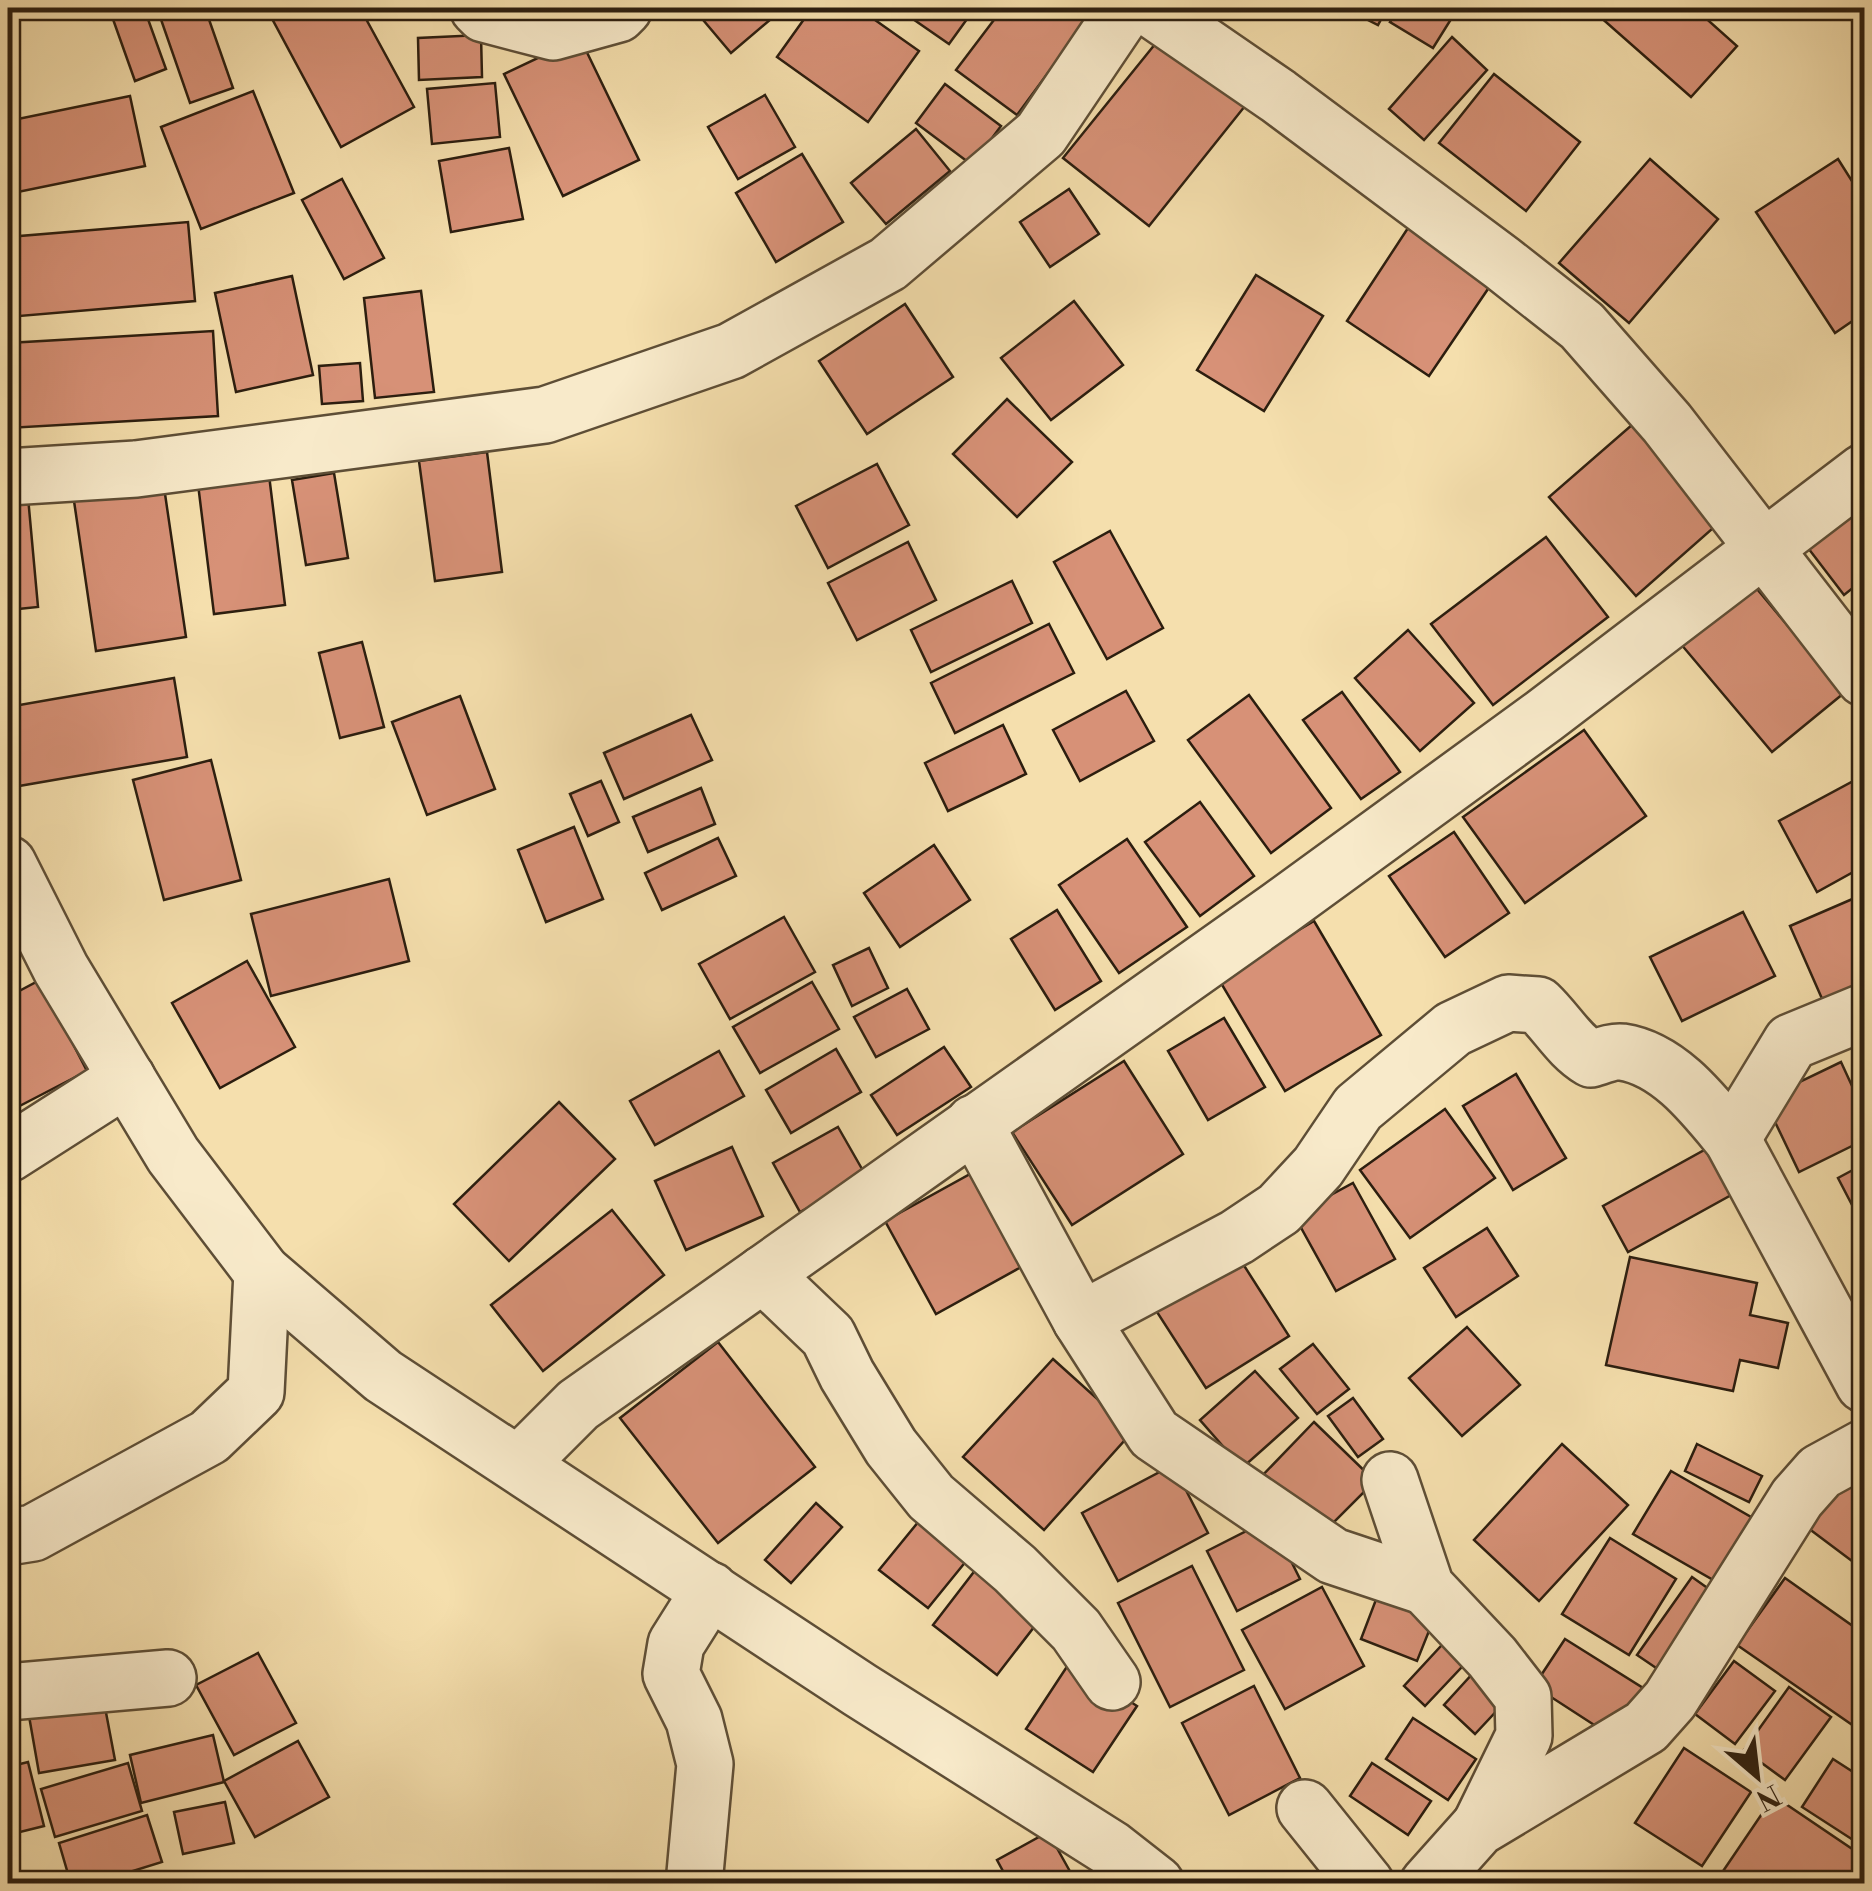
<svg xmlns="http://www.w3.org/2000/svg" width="1872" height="1891" font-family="'Libre Bodoni',serif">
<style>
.building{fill:#d79177;stroke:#2c1e0f;stroke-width:2.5}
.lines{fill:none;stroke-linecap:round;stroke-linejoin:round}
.minor-casing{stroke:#5e4e36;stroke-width:60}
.minor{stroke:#f8eaca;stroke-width:55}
</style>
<rect width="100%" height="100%" fill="#f5dfad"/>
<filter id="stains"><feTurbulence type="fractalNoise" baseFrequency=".002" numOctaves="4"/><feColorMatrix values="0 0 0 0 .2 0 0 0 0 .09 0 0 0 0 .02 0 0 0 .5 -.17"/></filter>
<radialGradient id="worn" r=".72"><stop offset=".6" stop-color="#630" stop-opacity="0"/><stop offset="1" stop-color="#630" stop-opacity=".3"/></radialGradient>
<g class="building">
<polygon points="109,8 144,8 166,69 135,81"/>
<polygon points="157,8 205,8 233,88 190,103"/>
<polygon points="280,8 360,8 414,107 341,147 269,13"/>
<polygon points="693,8 784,8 731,53"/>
<polygon points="812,8 858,8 919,51 868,122 777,57"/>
<polygon points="897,8 975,8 949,44"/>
<polygon points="1003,8 1070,8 1087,20 1017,115 956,70"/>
<polygon points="1240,8 1269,8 1263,19"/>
<polygon points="1344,8 1387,8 1378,25"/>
<polygon points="1399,8 1458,8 1433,48 1390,22"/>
<polygon points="1590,8 1707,8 1701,14 1737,46 1691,97"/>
<polygon points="481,35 482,77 419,80 418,38"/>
<polygon points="1452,37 1487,70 1424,140 1389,109"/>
<polygon points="580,38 639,160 563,196 504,74"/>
<polygon points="1160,38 1245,106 1149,226 1063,158"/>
<polygon points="1494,74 1580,142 1526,211 1439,143"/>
<polygon points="495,83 500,137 432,144 427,89"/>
<polygon points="945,84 1001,126 972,165 916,123"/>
<polygon points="253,91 294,193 201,229 161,127"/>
<polygon points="765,95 795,147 738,179 708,127"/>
<polygon points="130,96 145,166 8,194 8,121"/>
<polygon points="916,129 950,171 886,224 851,183"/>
<polygon points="509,148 523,219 451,232 439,161"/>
<polygon points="802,154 843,222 776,262 736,193"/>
<polygon points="1650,159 1718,219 1629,323 1559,263"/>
<polygon points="1838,159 1864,200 1864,313 1835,333 1756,212"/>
<polygon points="342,179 384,258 344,279 302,200"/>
<polygon points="1069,189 1099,234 1050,267 1020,222"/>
<polygon points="188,222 195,301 8,317 8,237"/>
<polygon points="1408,228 1492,283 1429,376 1347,321"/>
<polygon points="1256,275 1323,316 1264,411 1197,370"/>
<polygon points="292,276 313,375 236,392 215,293"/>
<polygon points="421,291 434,392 375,398 364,298"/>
<polygon points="1074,301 1123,365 1051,420 1001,358"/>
<polygon points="905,304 953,377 867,434 819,361"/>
<polygon points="213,331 218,416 8,428 8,343"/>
<polygon points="360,363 363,401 322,404 319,366"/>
<polygon points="1007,399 1072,462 1017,517 953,454"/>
<polygon points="1633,424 1720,522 1636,596 1549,497"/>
<polygon points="487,452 502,572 435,581 419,461"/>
<polygon points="877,464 909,525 828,568 796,506"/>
<polygon points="334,473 348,558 306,565 292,480"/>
<polygon points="269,475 285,605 214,614 198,484"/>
<polygon points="164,487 186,637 96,651 74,501"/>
<polygon points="28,497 38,607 8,610 8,499"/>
<polygon points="1864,498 1864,579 1844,595 1805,544"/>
<polygon points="1110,531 1163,628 1107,659 1054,562"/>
<polygon points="1546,537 1608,617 1493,705 1431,624"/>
<polygon points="908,542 936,600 857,640 828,583"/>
<polygon points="1012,581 1032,623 931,672 911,630"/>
<polygon points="1752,583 1844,693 1772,752 1680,643"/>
<polygon points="1049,624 1074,673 955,733 931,683"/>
<polygon points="1408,630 1474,703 1420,751 1355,678"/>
<polygon points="362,642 384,727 340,738 319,653"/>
<polygon points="174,678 187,757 19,786 8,707"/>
<polygon points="1126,691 1154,741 1080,781 1053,730"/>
<polygon points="1342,692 1400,772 1361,799 1303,720"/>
<polygon points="1249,695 1331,808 1271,853 1188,740"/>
<polygon points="460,696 495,789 427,815 392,722"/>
<polygon points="691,715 712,760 624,799 604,753"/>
<polygon points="1003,725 1026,774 948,811 925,763"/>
<polygon points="1584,730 1646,816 1525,903 1463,817"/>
<polygon points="211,760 241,880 164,900 133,780"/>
<polygon points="1859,778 1864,788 1864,866 1817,892 1779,821"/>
<polygon points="601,781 619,822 588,836 570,794"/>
<polygon points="701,788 715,824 648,852 633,817"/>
<polygon points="1200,802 1254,876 1200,916 1145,842"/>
<polygon points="574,827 603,899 546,922 518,850"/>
<polygon points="1454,832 1509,913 1445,957 1389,876"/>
<polygon points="718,838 736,876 662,910 645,873"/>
<polygon points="1127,839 1187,927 1119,973 1059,885"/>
<polygon points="934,845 970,900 900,947 864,893"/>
<polygon points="389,879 409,961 271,996 251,914"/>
<polygon points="1864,894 1864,993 1827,1010 1790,926"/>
<polygon points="1057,910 1101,981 1055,1010 1011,939"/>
<polygon points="1743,912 1775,976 1682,1021 1650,957"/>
<polygon points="784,917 815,972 730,1019 699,964"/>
<polygon points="1314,921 1381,1035 1285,1091 1218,978"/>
<polygon points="869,948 888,988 852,1006 833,965"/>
<polygon points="247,961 295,1047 220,1088 172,1003"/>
<polygon points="40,980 87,1071 8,1112 8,997"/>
<polygon points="812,982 839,1029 760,1073 733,1027"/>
<polygon points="907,989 929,1029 876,1057 854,1017"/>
<polygon points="1224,1018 1265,1087 1208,1120 1168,1051"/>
<polygon points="944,1047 971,1087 897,1135 871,1095"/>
<polygon points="836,1049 861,1092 791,1133 766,1090"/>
<polygon points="719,1051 744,1096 655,1145 630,1101"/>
<polygon points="1124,1061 1183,1154 1072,1225 1012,1132"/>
<polygon points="1841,1062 1864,1112 1864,1140 1799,1172 1764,1099"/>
<polygon points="1516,1074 1566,1158 1513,1190 1463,1106"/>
<polygon points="559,1102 615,1159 509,1261 454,1204"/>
<polygon points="1445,1109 1495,1178 1410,1238 1360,1170"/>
<polygon points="838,1127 866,1176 800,1212 773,1163"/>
<polygon points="732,1147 763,1216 686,1250 655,1181"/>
<polygon points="1708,1148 1733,1194 1628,1252 1603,1206"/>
<polygon points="1864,1164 1864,1228 1838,1178"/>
<polygon points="981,1168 1032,1261 936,1314 885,1221"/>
<polygon points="1353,1183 1395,1259 1336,1291 1294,1215"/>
<polygon points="612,1210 664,1275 543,1371 491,1305"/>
<polygon points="1487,1228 1518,1276 1456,1317 1424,1268"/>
<polygon points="1229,1242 1289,1336 1206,1388 1146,1295"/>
<polygon points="1630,1257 1757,1283 1750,1315 1788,1323 1778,1368 1740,1360 1733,1391 1606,1365"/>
<polygon points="1467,1327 1520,1385 1462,1436 1409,1378"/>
<polygon points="718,1342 815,1467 718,1543 620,1418"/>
<polygon points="1313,1344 1349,1389 1317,1414 1280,1369"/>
<polygon points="1053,1359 1133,1431 1044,1530 963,1457"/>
<polygon points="1255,1371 1298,1418 1242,1468 1200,1420"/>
<polygon points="1353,1398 1383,1439 1358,1457 1328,1416"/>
<polygon points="1314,1422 1375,1481 1320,1536 1260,1478"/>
<polygon points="1562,1444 1628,1505 1539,1601 1474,1540"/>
<polygon points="1697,1444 1762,1476 1749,1502 1685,1471"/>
<polygon points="1173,1465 1208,1533 1118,1581 1082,1513"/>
<polygon points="1671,1471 1758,1521 1722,1585 1633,1534"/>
<polygon points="1849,1473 1864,1484 1864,1570 1808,1528"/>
<polygon points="816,1503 842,1527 791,1583 765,1560"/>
<polygon points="928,1510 976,1549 928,1608 879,1570"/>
<polygon points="1270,1519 1300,1579 1237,1611 1207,1551"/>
<polygon points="1610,1538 1676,1579 1629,1655 1562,1614"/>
<polygon points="983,1560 1048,1609 997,1675 933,1625"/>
<polygon points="1192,1566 1244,1670 1170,1707 1118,1603"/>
<polygon points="1692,1577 1723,1599 1668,1676 1637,1655"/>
<polygon points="1785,1578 1864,1634 1864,1727 1861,1731 1737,1645"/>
<polygon points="1322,1587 1364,1666 1285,1709 1242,1630"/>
<polygon points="1380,1589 1437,1611 1417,1661 1361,1639"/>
<polygon points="1453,1633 1475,1653 1425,1706 1404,1686"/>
<polygon points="1565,1639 1651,1693 1619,1741 1534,1686"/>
<polygon points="258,1653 296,1723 234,1755 196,1685"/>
<polygon points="1485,1660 1517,1689 1475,1734 1444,1705"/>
<polygon points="1734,1661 1775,1691 1735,1744 1695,1714"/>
<polygon points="1070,1662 1137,1706 1093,1772 1026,1729"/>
<polygon points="1254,1686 1300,1778 1229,1815 1182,1723"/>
<polygon points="1789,1687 1831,1717 1785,1780 1744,1750"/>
<polygon points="104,1702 115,1760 39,1773 29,1716"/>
<polygon points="1413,1718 1476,1759 1448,1800 1386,1759"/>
<polygon points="213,1735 224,1782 141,1803 130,1755"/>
<polygon points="298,1741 329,1797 255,1837 224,1781"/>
<polygon points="1684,1748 1751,1792 1702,1866 1635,1823"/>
<polygon points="1833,1759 1864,1779 1864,1847 1802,1807"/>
<polygon points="28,1762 44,1826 8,1835 8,1767"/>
<polygon points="128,1763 142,1811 55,1837 41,1789"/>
<polygon points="1372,1763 1431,1801 1408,1835 1350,1796"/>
<polygon points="1774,1796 1864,1857 1864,1884 1722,1884 1717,1880"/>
<polygon points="225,1802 234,1843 183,1854 174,1812"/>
<polygon points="147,1815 162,1862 91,1884 71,1884 59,1843"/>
<polygon points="1048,1832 1077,1884 1010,1884 997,1860"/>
<polygon points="590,1872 612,1884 584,1884"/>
</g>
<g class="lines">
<g class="minor-casing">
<g id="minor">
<polyline points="478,8 484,14 553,32 618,14 624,8"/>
<polyline points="1150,8 1278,96 1502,263 1582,326 1667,423 1864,678"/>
<polyline points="8,477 136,469 545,415 731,351 888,264 1041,134 1126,8"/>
<polyline points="8,864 61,969 173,1155 262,1272 383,1376 860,1690 1110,1848 1156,1884"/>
<polyline points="974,1123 1081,1320 1154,1434 1333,1556 1426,1587"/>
<polyline points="1732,1139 1791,1042 1864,1012"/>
<polyline points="8,1154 127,1078"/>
<polyline points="763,1274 828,1336 847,1375 891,1447 931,1497 1015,1569 1076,1630 1112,1682"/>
<path d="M1081,1320l156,-83 42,-28 39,-42 40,-59 95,-79 55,-26 30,2c19,18 31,41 53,54 10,-3 22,-8 31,-7 47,7 82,53 110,87l132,245"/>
<polyline points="519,1464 578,1405 1279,909 1544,716 1864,472"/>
<polyline points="1390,1480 1426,1587 1492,1657 1523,1697 1524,1736 1480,1826"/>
<polyline points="8,1537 33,1533 209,1437 256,1392 262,1272"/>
<polyline points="8,1692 168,1678"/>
<polyline points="1305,1808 1366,1884"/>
<polyline points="694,1884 705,1764 694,1720 671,1674 676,1644 710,1590"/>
<polyline points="1428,1884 1478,1828 1646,1727 1670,1700 1797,1498 1820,1472 1864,1448"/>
</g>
</g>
<use href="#minor" class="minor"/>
</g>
<rect width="1872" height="1891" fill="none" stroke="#f5dfad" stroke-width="40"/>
<rect x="10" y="10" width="1852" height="1871" fill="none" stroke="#2c1e0f" stroke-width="5"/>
<rect x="20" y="20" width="1832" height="1851" fill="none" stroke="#2c1e0f" stroke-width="2.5"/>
<g transform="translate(1757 1776) rotate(152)" stroke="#f8eaca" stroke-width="8" paint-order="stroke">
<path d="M0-8L18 38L0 25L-18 38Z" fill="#2c1e0f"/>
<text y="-15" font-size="28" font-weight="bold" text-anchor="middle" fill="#2c1e0f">N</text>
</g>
<rect width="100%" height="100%" filter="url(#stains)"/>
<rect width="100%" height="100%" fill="url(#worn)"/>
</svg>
